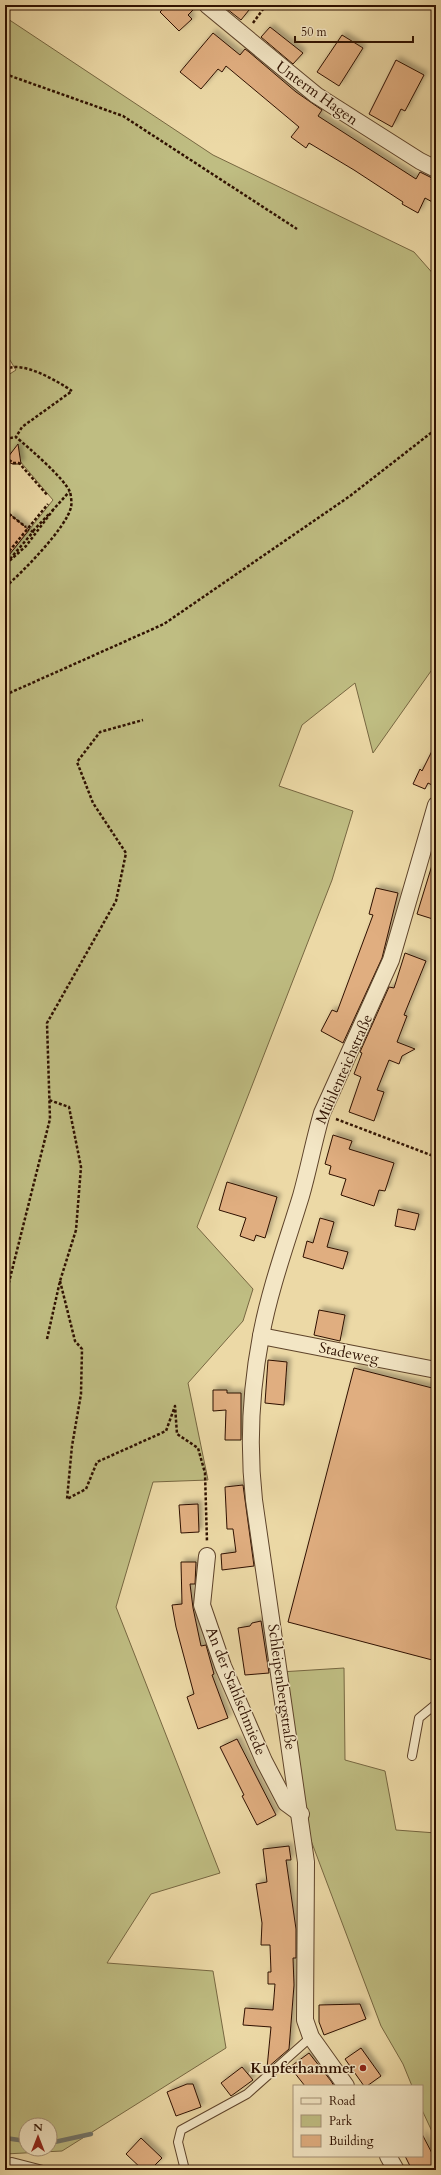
<svg xmlns="http://www.w3.org/2000/svg" width="441" height="2175" font-family="Cardo,serif">
<style>
.green{fill:#bfbd82;stroke:#776741;fill-rule:evenodd}
.lines{fill:none;stroke-linecap:round;stroke-linejoin:round}
.stream{stroke:#71756b;stroke-width:4.5}
.building{fill:#e0ae80;stroke:#2f1100;filter:url(#shadow)}
.lane-casing{stroke:#5e432a;stroke-width:10}
.street-casing{stroke:#5e432a;stroke-width:18}
.path{stroke:#2f1100;stroke-width:2.5;stroke-dasharray:3 2;stroke-linecap:butt}
.lane{stroke:#f3e6c5;stroke-width:8}
.street{stroke:#f3e6c5;stroke-width:16}
.poi-dot{fill:#8f2418;stroke:#f3e6c5;stroke-width:1.5}
.labels{text-anchor:middle;stroke-width:3;stroke-linejoin:round;paint-order:stroke}
.street-label{font-size:15px;fill:#2f1100;stroke:#f3e6c5}
.poi-label{font-size:15px;font-weight:bold;fill:#2f1100;stroke:#f3e6c5;text-anchor:end}
</style>
<defs>
<filter id="shadow"><feDropShadow dx="3.5" dy="-3.5" stdDeviation="2" flood-color="#0004"/></filter>
</defs>
<rect width="100%" height="100%" fill="#ecd9a6"/>
<filter id="stains"><feTurbulence type="fractalNoise" baseFrequency=".005" numOctaves="4"/><feColorMatrix values="0 0 0 0 .2 0 0 0 0 .09 0 0 0 0 .02 0 0 0 .5 -.17"/></filter>
<radialGradient id="worn" r=".72"><stop offset=".6" stop-color="#630" stop-opacity="0"/><stop offset="1" stop-color="#630" stop-opacity=".3"/></radialGradient>
<g class="green">
<path d="M5,17l208,138 201,97 22,25v387l-63,89 -18,-70 -53,42 -23,61 74,25 -21,69 -135,347 56,62 -10,32 -55,62 20,97 -55,2 -37,125 104,266 -69,21 -44,69 106,8 13,77 -164,103 -57,3v-1594l48,-60 -34,-40v-6l-5,-3 -9,7v-81l11,-7 -11,-18zM26,2125h24v24h-24z"/>
<polygon points="344,1668 345,1760 385,1771 396,1830 436,1833 436,2140 422,2110 422,2086 412,2086 403,2064 381,2026 301,1814 280,1672"/>
</g>
<g class="lines">
<g class="stream">
<polyline points="5,2138 26,2141"/>
<polyline points="50,2143 91,2134"/>
</g>
</g>
<g class="building">
<polygon points="167,5 198,5 188,15 192,19 179,31 160,12"/>
<polygon points="222,5 253,5 241,20"/>
<polygon points="270,27 303,53 293,64 261,37"/>
<polygon points="213,33 240,55 245,49 249,52 296,92 322,110 318,116 416,179 420,172 432,178 431,180 436,183 436,204 425,198 418,213 402,204 403,202 354,170 309,143 306,148 291,137 299,127 226,66 222,72 218,69 201,89 180,72"/>
<polygon points="342,35 363,48 339,86 317,72"/>
<polygon points="396,60 424,75 405,111 401,109 392,127 369,114"/>
<polygon points="18,444 21,464 13,464 5,461"/>
<polygon points="11,515 29,530 5,560 5,523"/>
<polygon points="436,743 436,776 432,785 428,783 425,789 413,784 420,769 422,771"/>
<polygon points="433,862 436,863 436,920 417,914"/>
<polygon points="376,888 398,893 382,958 343,1043 321,1031 332,1010 337,1012 373,915 369,914"/>
<polygon points="405,953 426,961 404,1015 407,1016 397,1042 415,1049 402,1056 399,1064 389,1060 377,1090 384,1092 374,1121 349,1112 361,1077 354,1074 362,1053 360,1052 389,987 394,988"/>
<polygon points="333,1135 352,1141 349,1149 394,1163 385,1191 379,1190 374,1206 341,1195 346,1179 329,1174 331,1166 325,1164"/>
<polygon points="227,1182 277,1197 265,1238 256,1235 254,1241 240,1236 246,1218 219,1210"/>
<polygon points="398,1209 419,1214 415,1230 395,1226"/>
<polygon points="320,1218 334,1222 327,1247 348,1252 343,1269 303,1257 307,1241 313,1243"/>
<polygon points="319,1310 345,1315 340,1341 314,1335"/>
<polygon points="268,1360 287,1362 284,1405 265,1403"/>
<polygon points="354,1368 436,1389 436,1661 288,1622"/>
<polygon points="213,1390 227,1390 227,1393 241,1393 241,1440 225,1440 226,1410 213,1411"/>
<polygon points="243,1485 254,1566 222,1570 221,1554 236,1552 233,1529 227,1529 225,1487"/>
<polygon points="198,1504 199,1532 181,1533 179,1505"/>
<polygon points="181,1562 196,1562 195,1584 190,1584 193,1608 201,1646 206,1645 214,1674 212,1675 228,1718 198,1729 187,1697 194,1694 176,1627 172,1605 182,1604"/>
<polygon points="261,1621 269,1673 245,1675 238,1628 250,1626 252,1623"/>
<polygon points="237,1739 276,1815 257,1825 242,1796 244,1795 220,1747"/>
<polygon points="289,1846 291,1860 286,1860 296,1929 296,1958 293,1958 294,1985 289,2049 267,2068 271,2027 243,2025 245,2008 273,2010 275,1984 268,1984 268,1972 271,1972 270,1945 261,1945 262,1923 256,1884 267,1882 263,1849"/>
<polygon points="360,2004 366,2019 324,2035 319,2022 319,2005"/>
<polygon points="361,2048 381,2076 367,2086 364,2086 345,2059"/>
<polygon points="309,2053 331,2081 334,2086 305,2086 290,2067"/>
<polygon points="242,2067 253,2080 231,2096 221,2083"/>
<polygon points="187,2084 193,2084 201,2107 176,2116 167,2092"/>
<polygon points="422,2134 436,2161 436,2170 412,2170 405,2156 422,2156"/>
<polygon points="141,2138 162,2158 150,2170 143,2170 126,2154"/>
</g>
<g class="lines">
<g class="lane-casing">
<g id="lane">
<polyline points="412,1756 419,1718 436,1704"/>
<polyline points="5,2170 12,2162 43,2170"/>
<polyline points="185,2170 178,2142 181,2130 247,2094 311,2037"/>
</g>
</g>
<g class="street-casing">
<g id="street">
<polyline points="207,5 316,95 420,161 436,169"/>
<polyline points="261,1336 436,1370"/>
<polyline points="207,1556 202,1605 223,1666 264,1761 286,1803 301,1814"/>
<path d="M346,2086l-35,-49 -6,-17 1,-158 -52,-362c-6,-54 -3,-111 7,-164 9,-48 26,-94 40,-140 8,-28 13,-56 21,-83l69,-153 45,-155"/>
<polyline points="388,2156 396,2170"/>
</g>
</g>
<g class="path">
<polyline points="253,23 266,5"/>
<polyline points="5,74 123,116 297,229"/>
<path d="M5,370c16,-11 54,12 67,21l-50,36 -6,10c13,11 48,41 54,55 1,3 2,12 1,15 -4,20 -50,67 -66,80"/>
<polyline points="5,439 16,437"/>
<polyline points="5,461 8,459 13,463 19,463 48,496"/>
<polyline points="5,511 26,527"/>
<polyline points="52,511 69,492"/>
<polyline points="33,531 49,514"/>
<polyline points="6,555 48,504"/>
<polyline points="10,559 33,532 29,529"/>
<polyline points="6,564 26,546 53,510"/>
<polyline points="5,695 164,624 350,496 436,429"/>
<polyline points="336,1119 436,1157"/>
<polyline points="60,1281 75,1341 82,1349 81,1394 72,1446 67,1499 86,1489 97,1462 166,1431 175,1406 177,1434 198,1448 205,1473 207,1542"/>
<polyline points="5,1298 50,1119 47,1023 116,901 126,853 93,803 77,762 100,732 143,720"/>
<polyline points="47,1339 60,1281 76,1230 81,1167 69,1107 49,1100"/>
</g>
<use href="#lane" class="lane"/>
<use href="#street" class="street"/>
</g>
<circle class="poi-dot" cx="363" cy="2068" r="4"/>
<g class="labels">
<g class="street-label">
<text transform="translate(317 93) rotate(36)" y="5">Unterm Hagen</text>
<text transform="translate(344 1069) rotate(-66)" y="5">Mühlenteichstraße</text>
<text transform="translate(349 1353) rotate(11)" y="5">Stadeweg</text>
<text transform="translate(282 1687) rotate(82)" y="5">Schleipenbergstraße</text>
<text transform="translate(236 1691) rotate(68)" y="5">An der Stahlschmiede</text>
</g>
<g class="poi-label">
<text x="355" y="2073">Kupferhammer</text>
</g>
</g>
<rect width="441" height="2175" fill="none" stroke="#ecd9a6" stroke-width="20"/>
<rect x="6" y="6" width="429" height="2163" fill="none" stroke="#2f1100" stroke-width="2"/>
<rect x="10" y="10" width="421" height="2155" fill="none" stroke="#2f1100"/>
<rect x="293" y="2085" width="130" height="72" fill="#f3e6c5" stroke="#a59176"/>
<rect x="301" y="2098" width="20" height="6" fill="#f3e6c5" stroke="#a59176"/>
<text x="329" y="2105" font-size="12" fill="#2f1100">Road</text>
<rect x="301" y="2115" width="20" height="12" fill="#bfbd82" stroke="#a59176"/>
<text x="329" y="2125" font-size="12" fill="#2f1100">Park</text>
<rect x="301" y="2135" width="20" height="12" fill="#e0ae80" stroke="#a59176"/>
<text x="329" y="2145" font-size="12" fill="#2f1100">Building</text>
<g transform="translate(38 2137)"><circle r="19" fill="#f3e6c5" stroke="#a59176"/>
<path d="M0-3L7 15L0 10L-7 15Z" fill="#8f2418"/>
<text y="-6" font-size="11" font-weight="bold" text-anchor="middle" fill="#2f1100">N</text>
</g>
<path d="M295 36v6h118v-6" fill="none" stroke="#2f1100" stroke-width="2"/>
<text x="301" y="36" font-size="12" fill="#2f1100" stroke="#f3e6c5" stroke-width="3" paint-order="stroke">50 m</text>
<rect width="100%" height="100%" filter="url(#stains)"/>
<rect width="100%" height="100%" fill="url(#worn)"/>
</svg>
